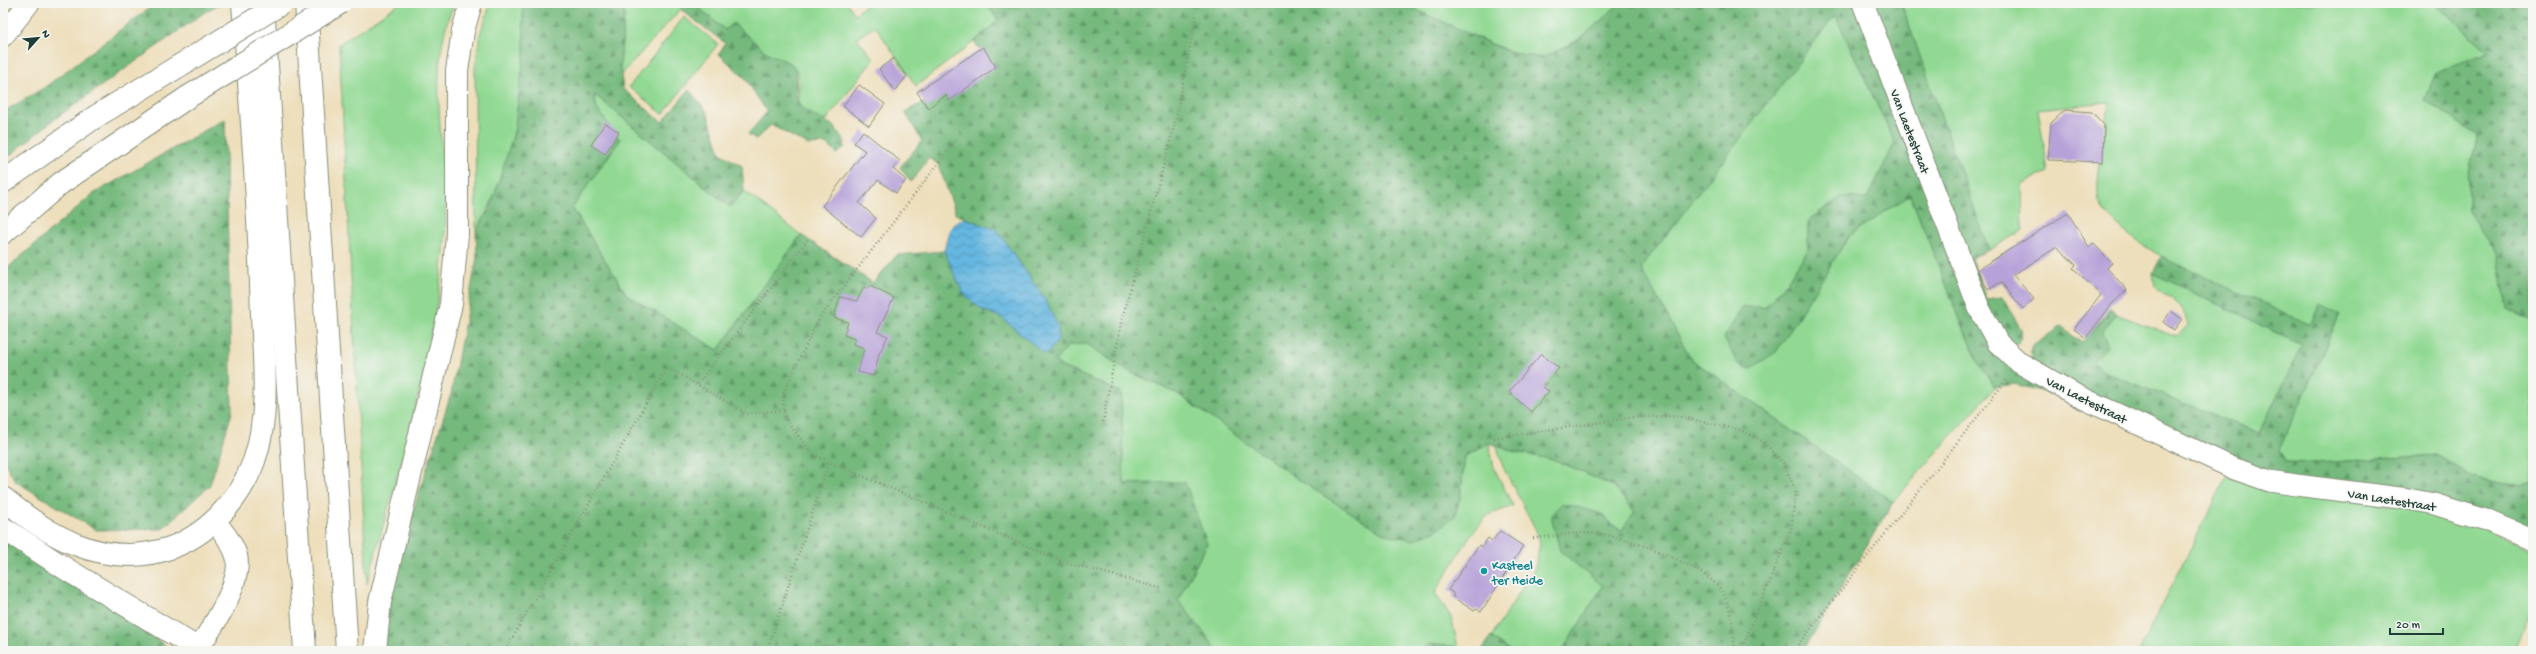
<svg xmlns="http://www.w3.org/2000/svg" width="2536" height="654" font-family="'Gochi Hand',sans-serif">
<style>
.grass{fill:#91d993;stroke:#588b64}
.forest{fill:url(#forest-firs);stroke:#4a7b58}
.water{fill:url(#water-waves);stroke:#427a8a}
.building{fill:#b6a1d8}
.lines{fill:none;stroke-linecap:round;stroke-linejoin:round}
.minor-casing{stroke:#868e78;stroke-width:23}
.highway-casing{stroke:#868e78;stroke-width:24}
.path{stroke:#868e78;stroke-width:2.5;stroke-dasharray:1 3;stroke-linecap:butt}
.minor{stroke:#fff;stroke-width:21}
.highway{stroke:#fff;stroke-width:22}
.highway-bridge-casing{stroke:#868e78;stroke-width:24;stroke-linecap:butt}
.highway-bridge{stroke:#fff;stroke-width:22}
.culture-dot{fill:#0f9aa8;stroke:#f6f6f2;stroke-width:1.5}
.labels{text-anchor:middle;stroke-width:3.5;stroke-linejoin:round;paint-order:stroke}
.street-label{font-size:13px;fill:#1f3d34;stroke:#f6f6f2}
.culture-label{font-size:13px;fill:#0d838f;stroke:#f6f6f2;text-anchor:start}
</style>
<defs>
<pattern id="forest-firs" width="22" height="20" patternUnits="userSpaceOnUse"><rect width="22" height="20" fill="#74b97d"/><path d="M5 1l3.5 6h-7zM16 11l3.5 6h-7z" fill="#5f9867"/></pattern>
<pattern id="water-waves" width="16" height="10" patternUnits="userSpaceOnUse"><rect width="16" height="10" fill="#65b6e0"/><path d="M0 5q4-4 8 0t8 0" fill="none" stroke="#5395b6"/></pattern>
</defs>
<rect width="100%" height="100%" fill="#f6f6f2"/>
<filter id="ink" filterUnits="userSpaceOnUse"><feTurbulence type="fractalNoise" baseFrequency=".025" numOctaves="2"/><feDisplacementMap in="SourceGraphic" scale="8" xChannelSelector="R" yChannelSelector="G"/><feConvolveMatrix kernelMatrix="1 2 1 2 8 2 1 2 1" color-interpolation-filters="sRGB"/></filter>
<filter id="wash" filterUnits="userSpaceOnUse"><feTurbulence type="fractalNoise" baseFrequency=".012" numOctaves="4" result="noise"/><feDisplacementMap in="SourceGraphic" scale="16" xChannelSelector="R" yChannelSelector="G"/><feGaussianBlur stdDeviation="0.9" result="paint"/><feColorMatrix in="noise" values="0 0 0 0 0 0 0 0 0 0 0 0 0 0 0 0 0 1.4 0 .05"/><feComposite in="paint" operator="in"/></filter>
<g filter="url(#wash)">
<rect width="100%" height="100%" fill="#eedfbc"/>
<g class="grass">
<path d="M400,3h54c-33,78 -1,167 -10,249 -12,113 -47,222 -77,332l-28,-540z"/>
<path d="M491,3h32c-1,17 2,35 1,52 -3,58 -17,127 -48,176l-1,-163 5,-34z"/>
<polygon points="625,3 686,3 621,75 620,67"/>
<path d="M693,3h154l8,11 13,-11h118l12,17 -24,22 -58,44 -41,-60 -18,12 17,21 -49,63c-45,-18 -17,-25 -29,-52 -4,-8 -11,-7 -18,-11 -17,-8 -31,-24 -45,-36l-8,7z"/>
<path d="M1402,3h218c-21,19 -48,47 -77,54 -22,6 -116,-43 -141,-54z"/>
<path d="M1901,3h534l54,49 -53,20 -11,28 53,36 -10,39v36l30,45 9,53 26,13v160l-11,3 -17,-1 -34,-7 -34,-22 -119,8 -33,-1 -6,-12 61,-136 -30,11c-51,-23 -185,-72 -210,-121 -8,-16 8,-81 9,-102l-71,7 10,63 -26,12 1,46 -34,20z"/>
<polygon points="1835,14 1895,143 1867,199 1842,197 1808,220 1808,250 1787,282 1765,307 1776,352 1849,236 1910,195 1976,359 1995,387 1893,502 1691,359 1641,268"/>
<polygon points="684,17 718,44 663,114 629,87"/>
<polygon points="594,94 730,207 744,191 801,235 718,350 627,295 572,208 620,140 597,109"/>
<path d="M2153,273l149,72 -43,88 -118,-45 -38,-17 -10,-10 15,-15 -6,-14 14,-18 61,23 11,-12c-4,-21 -17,-27 -33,-38z"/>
<polygon points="1087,344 1126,370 1178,394 1299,480 1385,533 1414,540 1438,529 1460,498 1465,456 1489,443 1494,468 1513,506 1488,515 1470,536 1435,593 1451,617 1458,647 1429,644 1421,651 1218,651 1178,600 1207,544 1124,484 1121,392 1062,367 1054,361 1069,345"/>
<polygon points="1497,446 1515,452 1555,460 1613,486 1635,512 1621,531 1599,513 1551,515 1560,551 1603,586 1562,651 1510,651 1491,637 1535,568 1540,543 1536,530 1503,467"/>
<polygon points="2227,476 2272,493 2408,506 2457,517 2531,548 2533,552 2533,609 2514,651 2139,651"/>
</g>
<g class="forest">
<polygon points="156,3 220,4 205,12 52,121 3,161 3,112 45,87"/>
<polygon points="523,3 625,3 620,67 623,89 662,122 689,90 707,112 720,153 742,166 744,191 730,207 594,94 597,109 620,140 572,208 627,295 718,350 801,235 873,283 897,255 944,251 963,293 982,310 1002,318 1046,355 1027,274 1014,253 981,224 956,214 938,164 929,158 911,182 900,167 922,141 905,112 995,66 974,42 998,20 986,3 1402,3 1509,52 1543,58 1582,38 1620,3 1901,3 1989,250 1971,258 1986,299 2002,297 2022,331 2019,343 1996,352 2013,371 2051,394 2015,384 1995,387 1976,359 1910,195 1849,236 1776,352 1750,369 1738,364 1724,338 1742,307 1765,307 1787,282 1808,250 1808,220 1842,197 1867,199 1895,143 1835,15 1641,268 1691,359 1893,502 1803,651 1562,651 1603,586 1560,551 1551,515 1562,503 1599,513 1621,531 1635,511 1613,486 1555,460 1515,452 1489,443 1465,456 1460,498 1455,516 1438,529 1414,540 1385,534 1299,480 1178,394 1126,370 1087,344 1069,345 1055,361 1062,367 1121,392 1124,484 1185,482 1207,544 1178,600 1218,651 381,651 393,573 451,394 477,258 476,231 490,209 514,133 524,55"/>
<polygon points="686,3 693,3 725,30 733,23 766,52 792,64 796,71 797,100 802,109 834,126 845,142 844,148 837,154 827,144 808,145 771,125 756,139 748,134 767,112 745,78 719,54 725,43 680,9"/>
<polygon points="2435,3 2533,3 2533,322 2507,309 2498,256 2468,211 2468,175 2478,136 2425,100 2436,72 2489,52"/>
<polygon points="225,119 232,412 210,485 162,529 96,530 15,481 3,459 3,272 93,194"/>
<polygon points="2161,257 2310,325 2320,304 2340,314 2279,450 2285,462 2318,463 2437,455 2471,477 2505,484 2522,485 2533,482 2533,534 2275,476 2072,386 2031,360 2031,347 2061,327 2082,343 2110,309 2116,314 2102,332 2108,346 2093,361 2103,371 2259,433 2302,345 2153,273"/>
<polygon points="3,531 173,651 3,651"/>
<polygon points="1491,637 1510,651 1481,651"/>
<polygon points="1429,644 1458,647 1465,651 1421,651"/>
</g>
<polygon class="water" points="964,218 997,230 1046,301 1058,326 1058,340 1046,355 1002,318 982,310 963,293 944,251 949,231 953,225"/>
<g id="blocks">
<g class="building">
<polygon points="983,47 996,67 949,101 946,95 928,108 917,92"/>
<polygon points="894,58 907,76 895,91 879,69"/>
<polygon points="859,85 885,104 869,126 843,106"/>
<polygon points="2065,110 2092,112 2104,125 2103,162 2048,160 2051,123"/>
<polygon points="605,123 619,132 605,154 591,145"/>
<polygon points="863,131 900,161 893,169 906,180 896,193 878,180 859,203 876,218 861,237 822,206 865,151 854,143"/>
<polygon points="2068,213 2089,247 2093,243 2112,263 2107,268 2127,290 2111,305 2086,338 2074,329 2101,295 2073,268 2076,265 2057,247 2013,275 2034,299 2023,309 2001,282 1988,290 1977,270"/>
<polygon points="870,286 894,298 877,332 888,336 879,354 874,376 858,372 864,348 853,344 855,339 844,335 848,322 834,318 840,297 857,301 864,287 867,289"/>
<polygon points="2171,311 2182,319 2174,330 2163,322"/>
<polygon points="1541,354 1559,368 1543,387 1549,391 1531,412 1509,392"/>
<polygon points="1500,531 1523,546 1481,612 1477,609 1474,611 1453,597 1453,593 1448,590 1479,545 1482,547 1488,538 1492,541"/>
</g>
</g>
</g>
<g filter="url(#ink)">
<use href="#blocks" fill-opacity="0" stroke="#868e78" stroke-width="1"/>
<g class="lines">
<g class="minor-casing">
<g id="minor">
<polyline points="1863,3 1979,308 1998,343 2020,363 2076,395 2235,469 2270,481 2296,485 2408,499 2434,504 2486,520 2533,540"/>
<polyline points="3,36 29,3"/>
<path d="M198,648c15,-21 43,-64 39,-90 -3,-14 -14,-26 -22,-37"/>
</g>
</g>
<g class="highway-casing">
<g id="highway">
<polyline points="263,3 305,651"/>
<polyline points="306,3 347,651"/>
<polyline points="3,182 95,117 179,66"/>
<polyline points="3,233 61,183 188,97"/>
<path d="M3,498c45,38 97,68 157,53 44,-11 79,-49 94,-90 16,-46 10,-99 8,-146 -3,-104 -11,-208 -19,-312"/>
<polyline points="3,528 66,569 202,651"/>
<polyline points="375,651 380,602 451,304 457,234 457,71 463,31 471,3"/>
</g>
</g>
<g class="path">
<polyline points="957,139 819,319 783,393 784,410 787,422 813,454 829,462 1065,562 1163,589"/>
<polyline points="698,384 809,238"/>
<polyline points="1103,422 1121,323 1176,119 1196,15"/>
<polyline points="1494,438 1635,417 1676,416 1741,430 1764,442 1783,463 1796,491 1791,529 1741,651"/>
<path d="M1533,538c19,-1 39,-6 58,-5 30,1 116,32 131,59 11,18 11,39 13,59"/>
<polyline points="505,651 667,367 747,414 784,410"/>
<polyline points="767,651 829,462"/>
<polyline points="1793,651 2008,378"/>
</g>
<use href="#minor" class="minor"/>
<use href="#highway" class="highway"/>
<g class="highway-bridge-casing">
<g id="highway-bridge">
<polyline points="179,66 282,3"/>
<polyline points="188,97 340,3"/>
</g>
</g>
<use href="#highway-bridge" class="highway-bridge"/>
</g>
</g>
<circle class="culture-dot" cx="1484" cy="571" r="4"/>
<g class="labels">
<g class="street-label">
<text transform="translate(1911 131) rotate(69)" y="5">Van Laetestraat</text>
<text transform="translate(2087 399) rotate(27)" y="5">Van Laetestraat</text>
<text transform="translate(2392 499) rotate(9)" y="5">Van Laetestraat</text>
</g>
<g class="culture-label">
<text x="1492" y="569">Kasteel<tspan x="1492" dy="15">ter Heide</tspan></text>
</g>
</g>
<rect width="2536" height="654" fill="none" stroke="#f6f6f2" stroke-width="16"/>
<g transform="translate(38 38) rotate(63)" stroke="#f6f6f2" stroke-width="3" paint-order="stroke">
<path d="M0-3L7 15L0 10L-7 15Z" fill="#1f3d34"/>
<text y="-6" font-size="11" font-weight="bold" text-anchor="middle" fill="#1f3d34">N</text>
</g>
<path d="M2390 628v6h53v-6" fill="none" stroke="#1f3d34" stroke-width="2"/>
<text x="2396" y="628" font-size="12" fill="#1f3d34" stroke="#f6f6f2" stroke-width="3" paint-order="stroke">20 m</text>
</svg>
